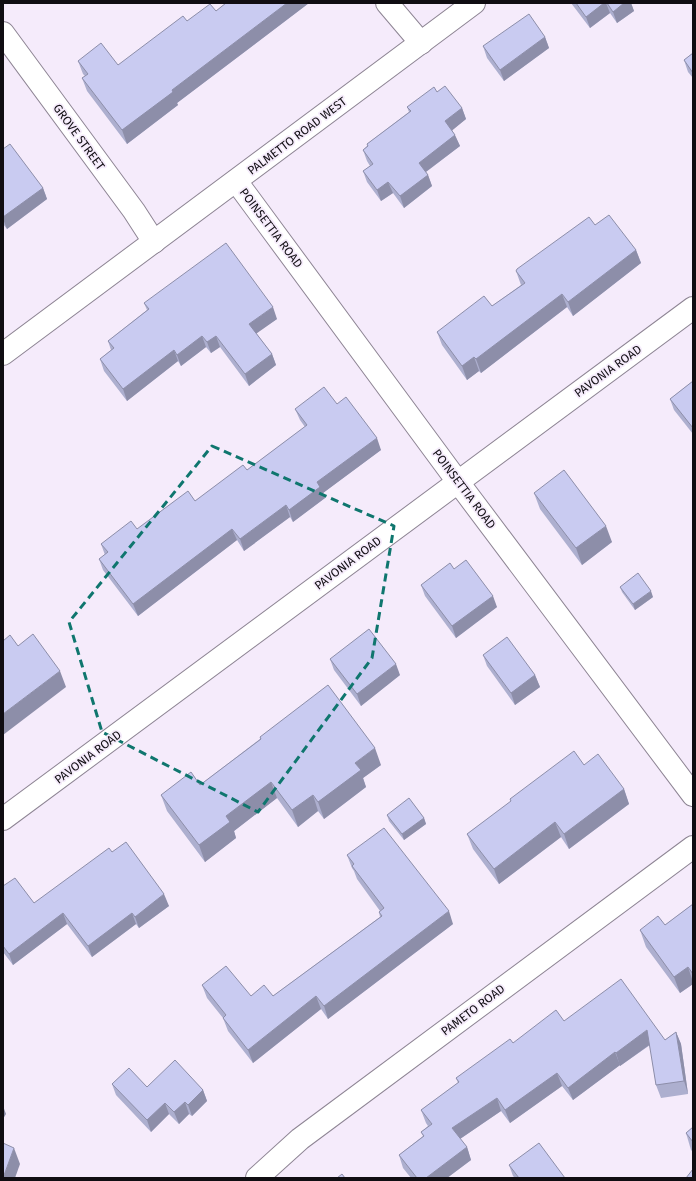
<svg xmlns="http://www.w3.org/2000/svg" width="696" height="1181" font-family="'Fira Sans',sans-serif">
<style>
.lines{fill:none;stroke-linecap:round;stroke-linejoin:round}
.minor-casing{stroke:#8e8594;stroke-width:24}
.minor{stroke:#fff;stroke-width:22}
.wall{fill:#adafcf}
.shaded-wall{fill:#8d8ea9}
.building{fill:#c9cbf1;stroke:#8d8ea9}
.marked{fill:none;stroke:#0f766e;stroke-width:3;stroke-dasharray:8 5;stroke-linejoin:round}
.labels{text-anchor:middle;stroke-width:3.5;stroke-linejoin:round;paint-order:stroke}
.street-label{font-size:12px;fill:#100d12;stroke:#f5ebfb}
</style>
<rect width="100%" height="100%" fill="#f5ebfb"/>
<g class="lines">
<g class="minor-casing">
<g id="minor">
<polyline points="387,3 421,43"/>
<polyline points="3,33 134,211 154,242"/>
<polyline points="236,181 458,482 693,795"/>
<polyline points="3,354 474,3"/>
<polyline points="3,819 693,308"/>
<polyline points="257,1178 300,1139 693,847"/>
</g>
</g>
<use href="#minor" class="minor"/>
</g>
<g class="wall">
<polygon points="226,3 309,3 177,103 178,105 127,144 87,91 82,78 85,76 83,74 78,61 118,65 187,21 216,11"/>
<polygon points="571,3 631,3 634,11 617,23 610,13 590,28"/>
<polygon points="545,37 549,48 504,81 487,58 483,46"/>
<polygon points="693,53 693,78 688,72 684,60"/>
<polygon points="437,92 462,108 466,119 452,130 460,146 426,172 428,175 432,186 404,208 393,193 381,201 367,182 363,171 370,166 367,161 363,150 367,146 367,144 409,112 407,107"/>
<polygon points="3,149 43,188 47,199 7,229 3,224"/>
<polygon points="595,225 636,250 641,263 573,316 567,307 481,373 479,371 467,380 442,345 437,332 492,306 521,285 516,271"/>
<polygon points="144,303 277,319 256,333 272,354 276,365 249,386 220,347 211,353 206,347 181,366 178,361 127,401 104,371 100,359 111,350 108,341 147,310"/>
<polygon points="693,381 693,434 674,410 670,399"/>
<polygon points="337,404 381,450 323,493 325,498 293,522 290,517 244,551 237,540 138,616 103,570 99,559 105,555 101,544 137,529 195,501 247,470 305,427 300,420 295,409"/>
<polygon points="534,493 612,542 582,565 540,509"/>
<polygon points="454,569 497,607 456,638 425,596 421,585"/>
<polygon points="620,587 653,597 635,610 622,592"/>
<polygon points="483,655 535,675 540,687 515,705 487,666"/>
<polygon points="330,659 400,675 361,706 334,670"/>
<polygon points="260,737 381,765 363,778 366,787 324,819 318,811 298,827 277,798 234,831 236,838 205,862 167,811 161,795 200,785 260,739"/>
<polygon points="584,765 624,789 629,804 569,849 561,837 499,884 473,849 467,834 511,802 510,799"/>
<polygon points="387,815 424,818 426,824 404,840 389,821"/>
<polygon points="112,852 169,906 139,928 136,924 92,957 67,924 13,965 3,952 3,886 34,903"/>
<polygon points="347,855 453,924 328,1019 321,1009 253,1063 228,1031 223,1018 207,998 202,985 251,996 273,996 380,917 379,912 380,911 357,879 354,871 352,868"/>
<polygon points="693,904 693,984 680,993 646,947 640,930 665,925"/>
<polygon points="564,1021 665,1040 676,1032 681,1044 688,1094 661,1098 656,1085 650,1045 620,1066 620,1065 573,1100 562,1086 510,1123 501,1111 460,1139 467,1147 471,1160 447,1178 411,1178 403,1168 399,1155 423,1136 421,1132 428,1126 426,1123 421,1110 458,1083 456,1078 513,1043"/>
<polygon points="112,1084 203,1090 207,1101 192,1116 189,1114 179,1124 169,1114 151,1132 116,1095"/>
<polygon points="693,1127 693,1152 691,1150 686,1133"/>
<polygon points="509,1165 565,1178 515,1178 513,1176"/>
</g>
<g class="shaded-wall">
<polygon points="287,3 309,3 177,103 178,105 127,144 122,130 172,90"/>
<polygon points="604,3 606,3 610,13 590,28 586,17"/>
<polygon points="624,3 631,3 634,11 617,23 613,12"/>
<polygon points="545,37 549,48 504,81 500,70"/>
<polygon points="462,108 466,119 449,133 445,121"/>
<polygon points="455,135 460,146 423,174 419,163"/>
<polygon points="428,175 432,186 404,208 400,196"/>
<polygon points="388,182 393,193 381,201 377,190"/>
<polygon points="43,188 47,199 7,229 3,219 3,217"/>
<polygon points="636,250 641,263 573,316 568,302"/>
<polygon points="562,294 567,307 481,373 476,359"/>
<polygon points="273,307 277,319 253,336 249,324"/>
<polygon points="202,336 206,347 181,366 177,355"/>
<polygon points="216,336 220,347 211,353 207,342"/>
<polygon points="174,350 178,361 127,401 123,389"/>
<polygon points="272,354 276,365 249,386 245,374"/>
<polygon points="474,357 479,371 467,380 462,366"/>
<polygon points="377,438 381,450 323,493 325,498 293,522 289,510 317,482"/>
<polygon points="286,505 290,517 244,551 240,539"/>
<polygon points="606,526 612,542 582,565 576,548"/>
<polygon points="232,529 237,540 138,616 133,604"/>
<polygon points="651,591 653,597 635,610 633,604"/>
<polygon points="493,596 497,607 456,638 452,626"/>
<polygon points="396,664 400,675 361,706 357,694"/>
<polygon points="60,671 66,687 3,735 3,714"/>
<polygon points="535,675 540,687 515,705 511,693"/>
<polygon points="375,748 381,765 363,778 366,787 324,819 318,802 355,763"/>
<polygon points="271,782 277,798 234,831 236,838 205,862 199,845 226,816"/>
<polygon points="624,789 629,804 569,849 564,834"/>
<polygon points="313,795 318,811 298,827 292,810"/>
<polygon points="424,818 426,824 404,840 402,834"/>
<polygon points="555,822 561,837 499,884 494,869"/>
<polygon points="164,894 169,906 139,928 135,917"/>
<polygon points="449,911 453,924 328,1019 324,1006"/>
<polygon points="63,913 67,924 13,965 9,954"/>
<polygon points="132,913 136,924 92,957 88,946"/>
<polygon points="688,967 693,982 693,984 680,993 674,977"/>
<polygon points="316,996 321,1009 253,1063 248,1050"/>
<polygon points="647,1030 652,1043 620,1066 616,1053"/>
<polygon points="676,1032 681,1044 688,1094 684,1081"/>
<polygon points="615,1052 620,1065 573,1100 568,1088"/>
<polygon points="557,1073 562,1086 510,1123 505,1110"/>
<polygon points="203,1090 207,1101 192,1116 188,1105"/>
<polygon points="497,1098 501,1111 457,1141 452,1128"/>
<polygon points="185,1102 189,1114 179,1124 174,1112"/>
<polygon points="165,1103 169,1114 151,1132 147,1120"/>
<polygon points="3,1106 6,1114 3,1119"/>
<polygon points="467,1147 471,1160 447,1178 426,1178"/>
<polygon points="14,1148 20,1164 15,1178 3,1178"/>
</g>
<g class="building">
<polygon points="226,3 287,3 172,90 173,92 122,130 82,78 88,74 78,61 101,43 118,65 183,16 187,21 210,4 216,11"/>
<polygon points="576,3 604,3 586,17"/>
<polygon points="607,3 624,3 613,12"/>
<polygon points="529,14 545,37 500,70 483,46"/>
<polygon points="693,53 693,73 684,60"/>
<polygon points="445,86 462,108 445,121 455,135 419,163 428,175 400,196 388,182 377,190 363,171 373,164 363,150 368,146 367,144 411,111 407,107 434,87 437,92"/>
<polygon points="10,144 43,188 3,217 3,149"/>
<polygon points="609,215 636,250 568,302 562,294 476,359 474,357 462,366 437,332 484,296 492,306 525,283 516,271 517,269 589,217 595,225"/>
<polygon points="226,243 273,307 249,324 272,354 245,374 216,336 207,342 202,336 177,355 174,350 123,389 100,359 114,348 108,341 149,309 144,303"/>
<polygon points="693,381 693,428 670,399"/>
<polygon points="324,387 337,404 346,397 377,438 317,482 320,487 289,510 286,505 240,539 232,529 133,604 99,559 108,552 101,544 131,521 137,529 188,491 195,501 243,465 247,470 307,425 295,409"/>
<polygon points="564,470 606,526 576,548 534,493"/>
<polygon points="466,560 493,596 452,626 421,585 450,563 454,569"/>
<polygon points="638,573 651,591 633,604 620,587"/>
<polygon points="369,629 396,664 357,694 330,659"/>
<polygon points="33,634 60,671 3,714 3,641 10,635 18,646"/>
<polygon points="507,637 535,675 511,693 483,655"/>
<polygon points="328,685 375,748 355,763 361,770 318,802 313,795 292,810 271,782 226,816 230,822 199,845 161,795 191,772 200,785 261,739 260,737"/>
<polygon points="574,751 584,765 598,754 624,789 564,834 555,822 494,869 467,834 511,801 510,799"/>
<polygon points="409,798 424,818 402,834 387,815"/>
<polygon points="384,828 449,911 324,1006 316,996 248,1050 223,1018 226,1015 202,985 226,966 251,996 264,985 273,996 382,916 379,912 384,908 352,866 354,864 347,855"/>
<polygon points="126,842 164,894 135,917 132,913 88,946 63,913 9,954 3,946 3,886 15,878 34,903 109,848 112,852"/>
<polygon points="693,904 693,974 688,967 674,977 640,930 658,916 665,925"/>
<polygon points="621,979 665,1040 676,1032 684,1081 656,1085 647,1030 616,1053 615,1052 568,1088 557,1073 505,1110 497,1098 452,1128 467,1147 426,1178 417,1178 399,1155 424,1136 421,1132 432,1124 421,1110 459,1082 456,1078 510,1039 513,1043 556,1010 564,1021"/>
<polygon points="175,1060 203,1090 188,1105 185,1102 174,1112 165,1103 147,1120 112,1084 129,1068 147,1087"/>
<polygon points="693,1127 693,1142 686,1133"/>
<polygon points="3,1143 14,1148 3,1178"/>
<polygon points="539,1143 565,1178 519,1178 509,1165"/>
<polygon points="693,1169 693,1178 686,1178"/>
<polygon points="342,1174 345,1178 337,1178"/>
</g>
<path class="marked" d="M212,446l182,80 -22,132 -114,154 -156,-80 -33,-110z"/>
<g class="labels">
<g class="street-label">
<text transform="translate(297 136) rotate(-37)" y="4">PALMETTO ROAD WEST</text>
<text transform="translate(79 137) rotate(54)" y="4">GROVE STREET</text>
<text transform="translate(271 228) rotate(53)" y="4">POINSETTIA ROAD</text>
<text transform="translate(608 371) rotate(-36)" y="4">PAVONIA ROAD</text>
<text transform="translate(464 489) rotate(53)" y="4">POINSETTIA ROAD</text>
<text transform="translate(348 563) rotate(-37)" y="4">PAVONIA ROAD</text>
<text transform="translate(88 757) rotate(-37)" y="4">PAVONIA ROAD</text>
<text transform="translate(473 1010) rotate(-37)" y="4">PAMETO ROAD</text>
</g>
</g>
<rect width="696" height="1181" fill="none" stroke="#100d12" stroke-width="8"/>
</svg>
